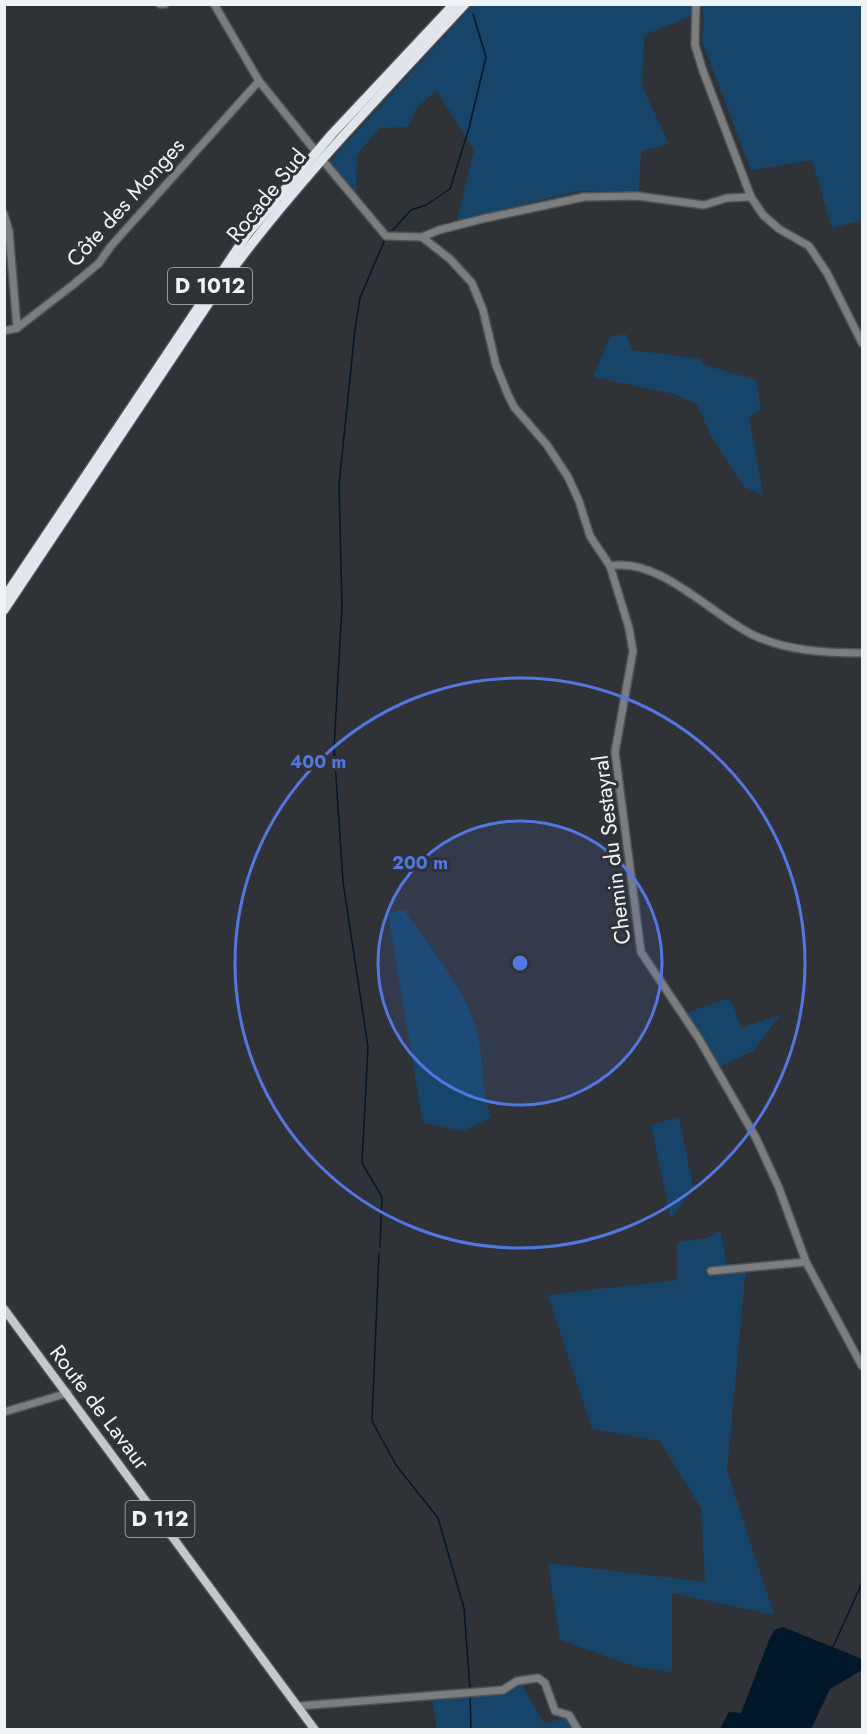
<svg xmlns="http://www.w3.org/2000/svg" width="867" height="1734" font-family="Jost,sans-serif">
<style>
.green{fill:#17456a}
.water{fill:#01172a}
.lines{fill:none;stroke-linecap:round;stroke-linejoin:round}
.stream{stroke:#01172a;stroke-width:1.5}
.minor-casing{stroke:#4e5256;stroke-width:10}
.major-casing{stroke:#4e5256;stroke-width:11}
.highway-casing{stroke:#4e5256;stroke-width:12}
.minor{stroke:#7b7d7f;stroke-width:7}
.major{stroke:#c4c8cc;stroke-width:8}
.highway{stroke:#e0e6eb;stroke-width:9}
.ring{fill:none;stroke:#5277e0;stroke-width:3}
.labels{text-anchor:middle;stroke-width:6;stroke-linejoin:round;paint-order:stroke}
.shield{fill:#2f3337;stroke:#b6b9bd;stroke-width:1.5}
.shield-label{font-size:21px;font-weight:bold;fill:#f0f3f6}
.street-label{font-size:22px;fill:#f0f3f6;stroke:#2f3337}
.centre{fill:#5277e0;stroke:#2f3337;stroke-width:3}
.ring-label{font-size:18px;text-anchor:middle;font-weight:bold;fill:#5277e0;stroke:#2f3337;stroke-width:6;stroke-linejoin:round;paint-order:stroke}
</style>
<rect width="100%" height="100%" fill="#2f3337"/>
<g class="green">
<polygon points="473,5 691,5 692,16 644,35 642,86 669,144 641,151 639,192 578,191 457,221 474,150 437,91 418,106 408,127 379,128 357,155 356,193 330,161"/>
<polygon points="701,5 862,5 862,220 832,228 812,160 751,170 702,41 704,20"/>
<polygon points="626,334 632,350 701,359 704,365 756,380 761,410 749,417 763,495 744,487 710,434 697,404 674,394 593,377 610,337"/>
<path d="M404,910c27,40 66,82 75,131 5,26 2,51 12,76l-28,14 -40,-8 -35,-210z"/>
<polygon points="730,998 741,1028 780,1015 753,1051 717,1068 686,1013"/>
<polygon points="679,1117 693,1187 671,1219 651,1125"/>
<polygon points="720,1230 727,1264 746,1267 727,1470 774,1615 672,1593 672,1672 634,1666 560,1640 548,1563 705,1582 701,1508 660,1441 592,1429 548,1295 677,1280 677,1242 707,1238"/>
<polygon points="516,1675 544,1723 573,1717 580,1729 437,1729 431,1692 503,1685"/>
</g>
<polygon class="water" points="783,1627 862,1659 862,1670 830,1689 811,1729 720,1729 729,1712 741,1713 769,1640 774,1630"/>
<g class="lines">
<g class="stream">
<polyline points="390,233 411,210 426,205 450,189 469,128 486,57 473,14"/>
<polyline points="380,1247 382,1197 362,1163 368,1047 343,882 334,748 342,606 339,485 355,329 360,298 385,239"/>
<polyline points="379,1253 372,1421 396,1465 438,1518 464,1608 470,1689"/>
<polyline points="833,1647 862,1583"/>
<polyline points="470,1694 471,1730"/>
</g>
<g class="minor-casing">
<g id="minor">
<polyline points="160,4 165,4"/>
<polyline points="214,4 259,81 313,148"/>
<polyline points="696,4 695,45 703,71 751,197 763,215 779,229 809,246 827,273 862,343"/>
<polyline points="325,163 386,236 422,237 450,259 472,283 483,310 496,365 508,395 514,407 547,445 568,477 579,501 590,536 610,566 629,628 633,651 615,752 641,952 699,1039 756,1138 779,1188 806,1262 862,1366"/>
<polyline points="4,214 9,231 17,328"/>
<polyline points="422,237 439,230 482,219 584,197 637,196 704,205 727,198 751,197"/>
<polyline points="4,331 17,328 74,284 99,263 111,246 259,81"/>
<path d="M610,566c48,-10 102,49 143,69 34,16 73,18 109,18"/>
<polyline points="711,1271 806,1262"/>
<polyline points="4,1412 68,1393"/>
<polyline points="298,1706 503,1690 517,1681 538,1678 545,1683 555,1711 569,1715 578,1730"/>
</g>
</g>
<g class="major-casing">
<polyline id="major" points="4,1309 315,1730"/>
</g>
<g class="highway-casing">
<g id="highway">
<polyline points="4,598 248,233 332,134 454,4"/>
<path d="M4,610l216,-324c73,-101 160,-190 245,-282"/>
</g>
</g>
<use href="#minor" class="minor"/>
<use href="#major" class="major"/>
<use href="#highway" class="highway"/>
</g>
<circle cx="520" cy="963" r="142" fill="#5277e0" fill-opacity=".12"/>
<g class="ring">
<circle cx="520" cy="963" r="142"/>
<circle cx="520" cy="963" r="285"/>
</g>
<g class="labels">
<g class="shield">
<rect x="168" y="268" width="84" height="36" rx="4.5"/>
<rect x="125.5" y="1501" width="69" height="36" rx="4.5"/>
</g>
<g class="shield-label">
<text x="210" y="293">D 1012</text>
<text x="160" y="1526">D 112</text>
</g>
<g class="street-label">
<text transform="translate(266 195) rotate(-51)" y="8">Rocade Sud</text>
<text transform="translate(125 202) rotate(-48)" y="8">Côte des Monges</text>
<text transform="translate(611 850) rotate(-97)" y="8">Chemin du Sestayral</text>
<text transform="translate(100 1407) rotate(53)" y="8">Route de Lavaur</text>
</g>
</g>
<circle cx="520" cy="963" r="9" class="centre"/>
<g class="ring-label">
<text x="318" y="768">400 m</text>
<text x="420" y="869">200 m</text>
</g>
<rect width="867" height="1734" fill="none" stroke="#f0f3f6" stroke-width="12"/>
</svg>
